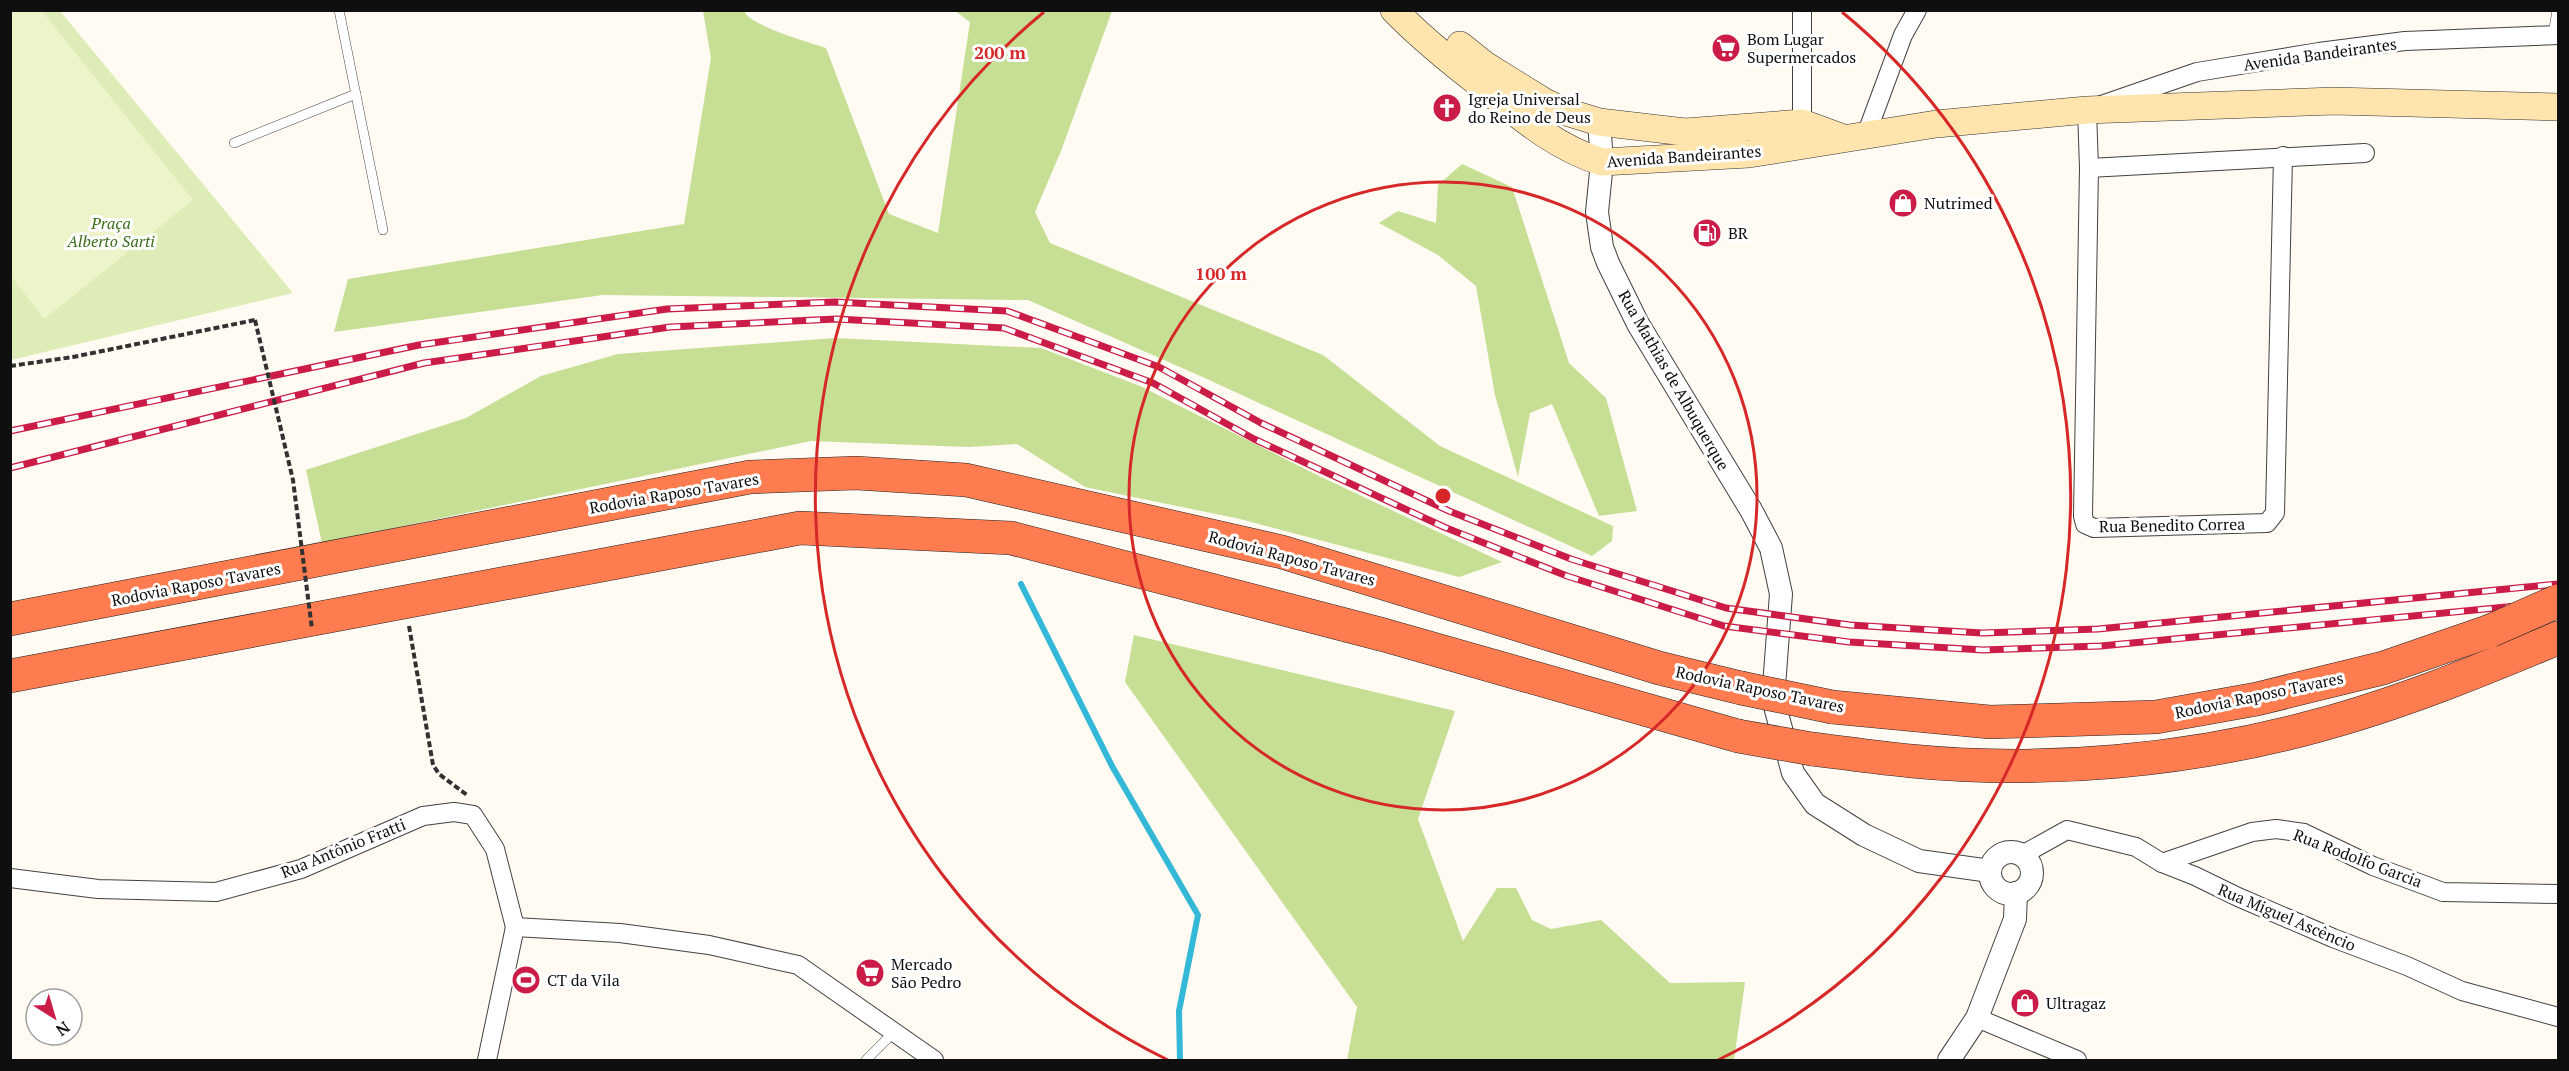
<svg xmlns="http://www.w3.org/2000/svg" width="2569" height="1071" font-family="'PT Serif',serif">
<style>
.green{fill:#deedb7}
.forest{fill:#c6df95}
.pitch{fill:#eef4ca}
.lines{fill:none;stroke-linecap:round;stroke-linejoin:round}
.stream{stroke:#33b8d8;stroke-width:6}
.service-casing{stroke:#424242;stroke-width:10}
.minor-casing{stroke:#424242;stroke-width:20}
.tertiary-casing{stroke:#424242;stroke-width:24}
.secondary-casing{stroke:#313131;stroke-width:28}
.motorway-casing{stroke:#202020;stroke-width:34}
.path{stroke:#313131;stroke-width:4;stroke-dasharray:6 3;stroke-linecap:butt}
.service{stroke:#fff;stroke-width:9}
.minor{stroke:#fff;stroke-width:18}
.tertiary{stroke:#fff;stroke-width:22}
.secondary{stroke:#ffe5ad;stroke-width:27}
.motorway{stroke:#ff7c50;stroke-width:33}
.rail-casing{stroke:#cb1c48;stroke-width:7}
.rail{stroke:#fff;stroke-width:4.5;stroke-dasharray:14;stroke-linecap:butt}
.motorway-bridge-casing{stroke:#202020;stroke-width:34;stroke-linecap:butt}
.path-bridge{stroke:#313131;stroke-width:4;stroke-dasharray:6 3;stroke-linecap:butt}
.motorway-bridge{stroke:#ff7c50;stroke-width:33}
.ring{fill:none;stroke:#d62828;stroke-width:3}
.labels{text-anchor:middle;stroke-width:6;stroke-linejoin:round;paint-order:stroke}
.poi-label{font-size:16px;fill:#0f0f0f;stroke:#fff;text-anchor:start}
.street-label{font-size:16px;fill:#0f0f0f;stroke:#fff}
.park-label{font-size:16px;font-style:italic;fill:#3c6d1a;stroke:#fff}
.centre{fill:#d62828;stroke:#fff;stroke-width:3}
.ring-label{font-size:18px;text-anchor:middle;font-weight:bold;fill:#d62828;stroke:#fff;stroke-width:6;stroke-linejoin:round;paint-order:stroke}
</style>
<rect width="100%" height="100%" fill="#fffaf2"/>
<polygon class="green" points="10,11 60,11 293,293 11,360"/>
<g class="forest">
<path d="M703,11h41c6,15 65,31 82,37l63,166 49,19 32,-211 -15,-11h157l-51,140 -26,61 15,31 273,112 117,91 173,80 -1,15 -20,15 -385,-177 -179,-79 -425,-5 -269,37 14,-53 336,-55 27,-166z"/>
<polygon points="1462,164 1512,187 1569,363 1606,398 1637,511 1599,516 1552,404 1530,413 1518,477 1495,395 1476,286 1438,255 1379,223 1398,211 1436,223 1438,185"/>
<polygon points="835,338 1041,348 1140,386 1319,476 1502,562 1459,577 1240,519 1085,487 1017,444 969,447 811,441 322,543 306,470 466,418 541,376 618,354"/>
<polygon points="1134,635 1455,711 1418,819 1463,941 1497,888 1516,888 1532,920 1551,929 1601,920 1670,983 1745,982 1734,1060 1347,1060 1357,1007 1125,682"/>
</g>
<polygon class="pitch" points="11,10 42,11 193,200 44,319 11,276"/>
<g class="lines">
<polyline class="stream" points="1021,584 1112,766 1198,915 1179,1011 1180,1060"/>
<g class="service-casing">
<g id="service">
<polyline points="339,10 383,230"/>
<polyline points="2553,35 2557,10"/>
<polyline points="234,143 356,94"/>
<polyline points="866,1060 894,1032"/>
</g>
</g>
<g class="minor-casing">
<g id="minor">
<polyline points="1802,123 1802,10"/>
<polyline points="1866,135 1903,35 1917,10"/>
<polyline points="2283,156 2275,513 2267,523 2094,528 2085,524 2083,516 2089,168 2087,110 2197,72 2319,52 2405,41 2558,35"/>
<polyline points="2089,168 2365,153"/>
<polyline points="2022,855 2067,830 2136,847 2162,863 2195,876 2238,897 2333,938 2407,966 2462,991 2558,1017"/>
<polyline points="2162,863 2252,832 2276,829 2304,833 2373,866 2443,892 2558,894"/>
<polyline points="10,878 98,889 216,892 301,869 423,816 454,812 473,815 495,849 515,927 620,933 709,945 798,965 934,1060"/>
<polyline points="1977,1018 2077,1060"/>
<polyline points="487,1060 515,927"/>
</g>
</g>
<g class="tertiary-casing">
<g id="tertiary">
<polyline points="1599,122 1602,162 1597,212 1602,247 1608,263 1638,324 1751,510 1771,548 1781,594 1773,699 1793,773 1815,804 1864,835 1919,861 1990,871"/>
<circle cx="2011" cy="873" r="21"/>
<polyline points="1949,1060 1977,1018 2015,919 2016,893"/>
</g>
</g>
<g class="secondary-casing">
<g id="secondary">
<path d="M1394,10c27,28 57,52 88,76 37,30 74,62 120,76l147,-8 187,-30 151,-14 247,-9 224,6"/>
<polyline points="1460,45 1485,65 1543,101 1563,111 1599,122 1685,132 1802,123 1843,138"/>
</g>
</g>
<g class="motorway-casing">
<g id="motorway">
<polyline points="10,619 750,477 856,473 966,480 1282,552 1659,668 1741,688"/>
<polyline points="10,676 800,528 1011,538 1384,635 1738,736"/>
<polyline points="1832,707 1990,722 2156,717 2257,699 2383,668 2490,631"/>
<path d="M1812,749c33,4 66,9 99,12 134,13 276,0 405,-35 83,-22 163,-55 242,-88"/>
</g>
</g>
<g class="path">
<polyline points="10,366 73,357 255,320"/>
<polyline points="409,626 433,765 439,774 467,795"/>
</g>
<use href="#service" class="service"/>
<use href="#minor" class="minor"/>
<use href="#tertiary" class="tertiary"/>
<use href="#secondary" class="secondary"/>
<use href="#motorway" class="motorway"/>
<g class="rail-casing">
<g id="rail">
<polyline points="10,431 419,345 667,309 835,302 1007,311 1159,367 1261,423 1449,511 1571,559 1726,608 1850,625 1982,633 2098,629 2558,584"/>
<polyline points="10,468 424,363 670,327 836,319 1004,328 1153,383 1254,439 1444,527 1567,576 1724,626 1849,642 1983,650 2101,646 2558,602"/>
</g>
</g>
<use href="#rail" class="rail"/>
<g class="motorway-bridge-casing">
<g id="motorway-bridge">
<polyline points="2490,631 2558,601"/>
<polyline points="1741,688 1832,707"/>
<polyline points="1738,736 1812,749"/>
</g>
</g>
<polyline class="path-bridge" points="255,320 293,480 312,629"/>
<use href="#motorway-bridge" class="motorway-bridge"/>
</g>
<g class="ring">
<circle cx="1443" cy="496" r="314"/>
<path d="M1168 1060A627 627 0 0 1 1044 12M1842 12A627 627 0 0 1 1718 1060"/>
</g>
<defs>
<g id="supermarket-disc" transform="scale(1.5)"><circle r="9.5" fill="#cb1c48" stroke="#fff"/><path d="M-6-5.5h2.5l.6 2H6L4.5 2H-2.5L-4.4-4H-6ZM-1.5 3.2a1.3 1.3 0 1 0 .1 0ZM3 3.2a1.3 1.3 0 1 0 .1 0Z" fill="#fff"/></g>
<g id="church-disc" transform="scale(1.5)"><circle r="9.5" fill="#cb1c48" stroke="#fff"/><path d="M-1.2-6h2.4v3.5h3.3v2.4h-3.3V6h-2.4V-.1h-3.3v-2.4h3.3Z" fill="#fff"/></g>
<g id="shop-disc" transform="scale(1.5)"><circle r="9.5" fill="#cb1c48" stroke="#fff"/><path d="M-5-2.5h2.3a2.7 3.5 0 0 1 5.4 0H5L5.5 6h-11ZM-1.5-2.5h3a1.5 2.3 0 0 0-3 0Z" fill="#fff"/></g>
<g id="fuel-disc" transform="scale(1.5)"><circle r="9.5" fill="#cb1c48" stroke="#fff"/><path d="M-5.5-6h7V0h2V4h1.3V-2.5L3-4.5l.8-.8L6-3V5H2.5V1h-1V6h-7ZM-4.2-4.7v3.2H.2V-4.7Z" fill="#fff"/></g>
<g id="stadium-disc" transform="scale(1.5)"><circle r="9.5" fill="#cb1c48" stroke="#fff"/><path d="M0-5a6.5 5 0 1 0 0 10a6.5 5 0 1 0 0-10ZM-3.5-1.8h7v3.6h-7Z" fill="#fff"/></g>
</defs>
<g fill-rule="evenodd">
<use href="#supermarket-disc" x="1726" y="48"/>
<use href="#church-disc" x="1447" y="108"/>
<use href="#shop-disc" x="1903" y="203"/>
<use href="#fuel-disc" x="1707" y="233"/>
<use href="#supermarket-disc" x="870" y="973"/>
<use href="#stadium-disc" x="526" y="980"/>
<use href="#shop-disc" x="2025" y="1003"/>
</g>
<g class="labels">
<g class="poi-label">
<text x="1747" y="45">Bom Lugar<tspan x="1747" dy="18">Supermercados</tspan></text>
<text x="1468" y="105">Igreja Universal<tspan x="1468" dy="18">do Reino de Deus</tspan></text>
<text x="1924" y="209">Nutrimed</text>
<text x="1728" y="239">BR</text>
<text x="891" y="970">Mercado<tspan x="891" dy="18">São Pedro</tspan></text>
<text x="547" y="986">CT da Vila</text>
<text x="2046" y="1009">Ultragaz</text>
</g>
<g class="street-label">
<text transform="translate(2320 54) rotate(-8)" y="6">Avenida Bandeirantes</text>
<text transform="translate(1684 156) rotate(-4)" y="6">Avenida Bandeirantes</text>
<text transform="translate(1674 380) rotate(60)" y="6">Rua Mathias de Albuquerque</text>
<text transform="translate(674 493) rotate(-10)" y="6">Rodovia Raposo Tavares</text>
<text transform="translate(2172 525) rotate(-1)" y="6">Rua Benedito Correa</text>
<text transform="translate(1292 558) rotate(15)" y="6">Rodovia Raposo Tavares</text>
<text transform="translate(196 584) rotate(-11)" y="6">Rodovia Raposo Tavares</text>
<text transform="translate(1760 689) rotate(12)" y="6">Rodovia Raposo Tavares</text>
<text transform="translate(2259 695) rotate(-12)" y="6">Rodovia Raposo Tavares</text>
<text transform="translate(343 848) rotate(-22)" y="6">Rua Antônio Fratti</text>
<text transform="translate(2358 858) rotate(21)" y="6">Rua Rodolfo Garcia</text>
<text transform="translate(2287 917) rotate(23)" y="6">Rua Miguel Ascêncio</text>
</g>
<g class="park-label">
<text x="111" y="229">Praça<tspan x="111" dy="18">Alberto Sarti</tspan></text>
</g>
</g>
<circle cx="1443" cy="496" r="9" class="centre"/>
<g class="ring-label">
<text x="1000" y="59">200 m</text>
<text x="1221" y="280">100 m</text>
</g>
<rect width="2569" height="1071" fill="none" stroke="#0f0f0f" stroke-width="24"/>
<g transform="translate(54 1017) rotate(143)"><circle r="28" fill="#ffffff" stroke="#9f9f9f" stroke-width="1.5"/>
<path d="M0-4.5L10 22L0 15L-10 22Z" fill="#cb1c48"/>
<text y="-9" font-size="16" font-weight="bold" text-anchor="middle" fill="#0f0f0f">N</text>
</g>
</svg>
